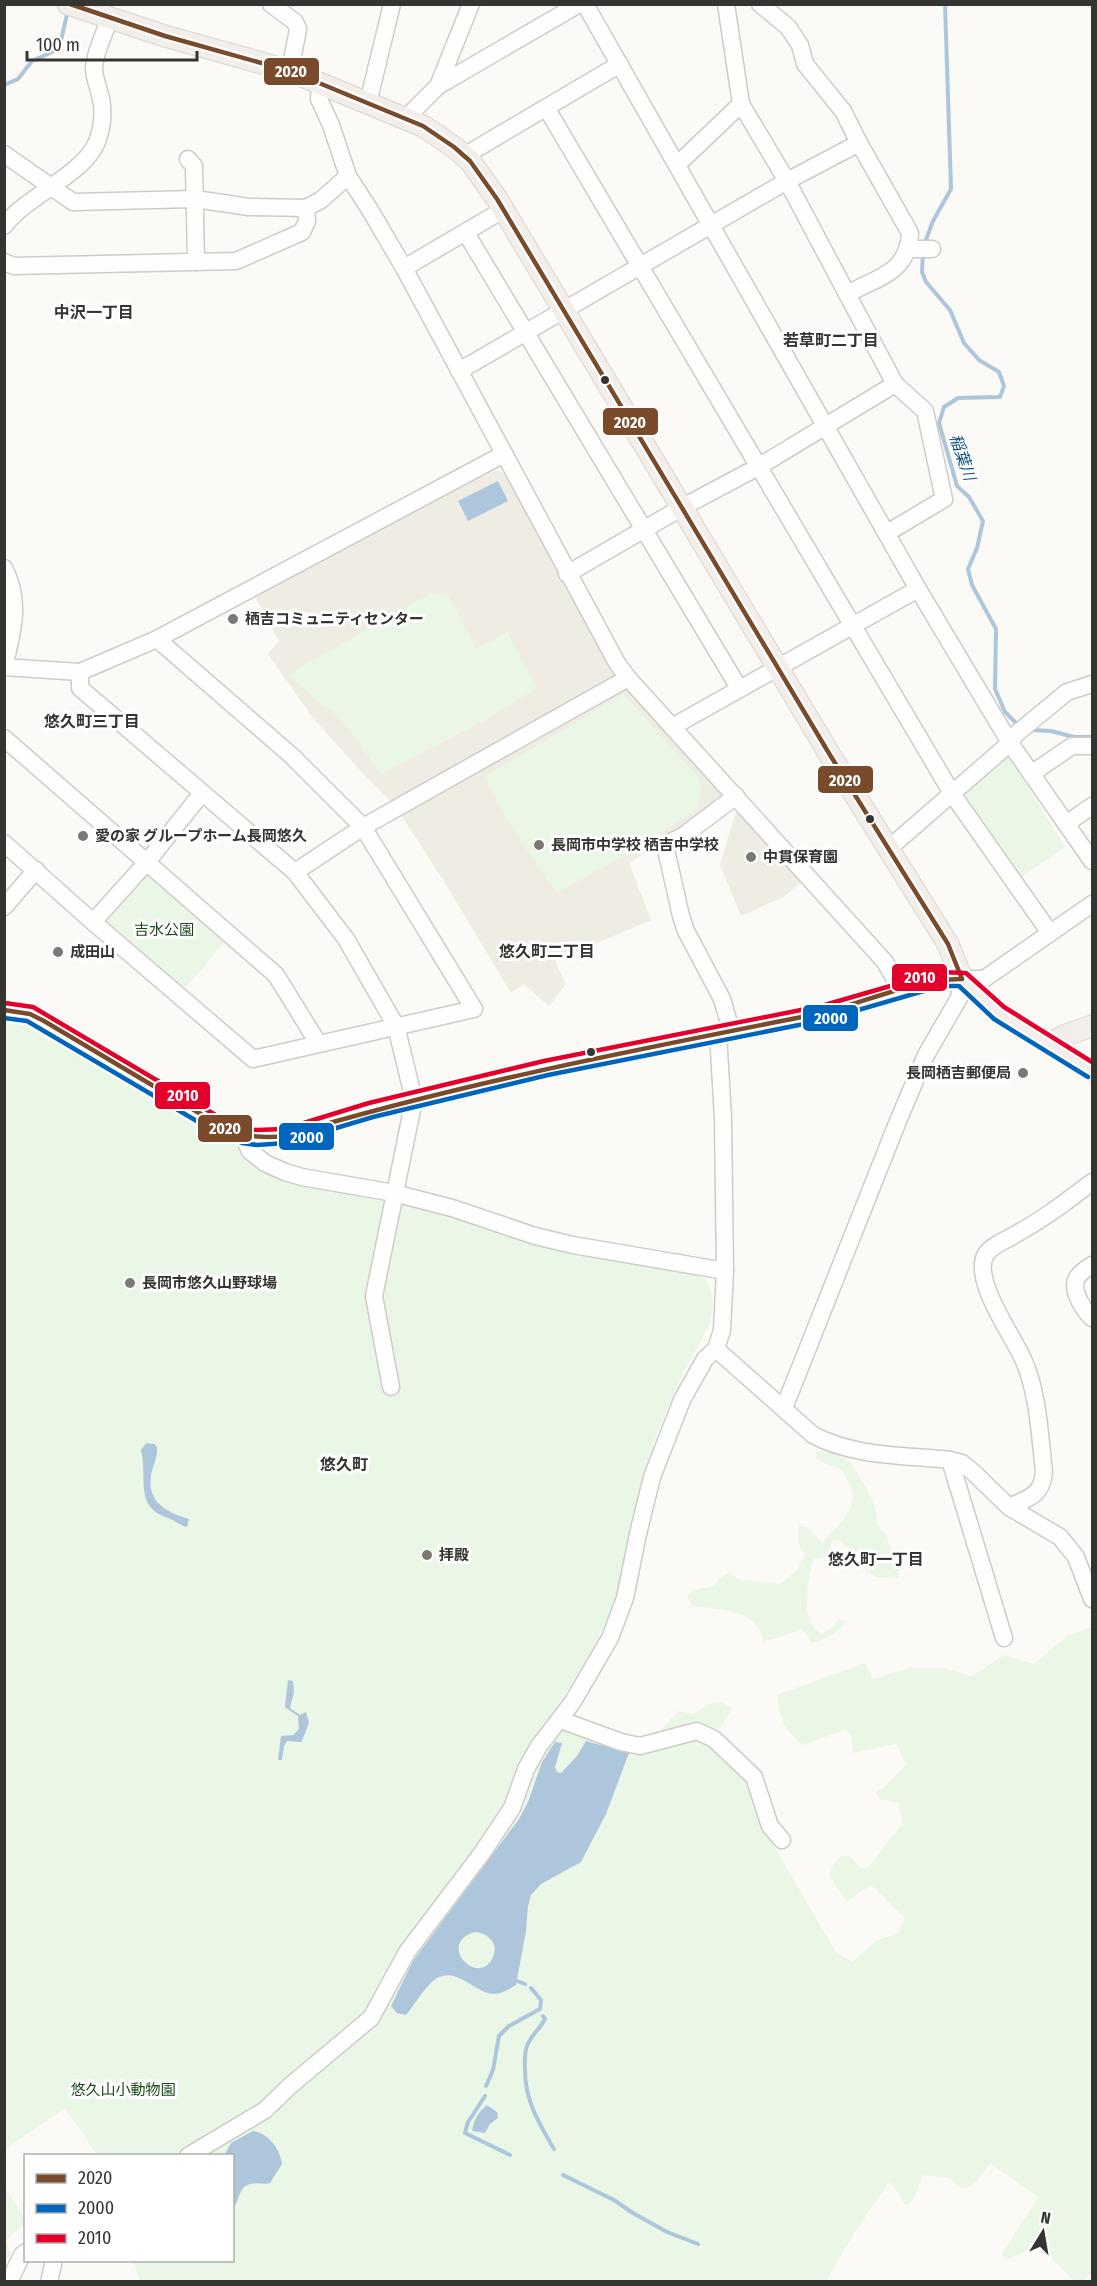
<svg xmlns="http://www.w3.org/2000/svg" width="1097" height="2286" font-family="'Fira Sans Condensed','Noto Sans JP',sans-serif">
<style>
.built{fill:#eeece3}
.green{fill:#eaf7e7}
.water{fill:#adc6dc;fill-rule:evenodd}
.lines{fill:none;stroke-linecap:round;stroke-linejoin:round}
.stream{stroke:#adc6dc;stroke-width:4}
.minor-casing{stroke:#ccccc9;stroke-width:19}
.major-casing{stroke:#d5d5d3;stroke-width:23}
.minor{stroke:#fefefe;stroke-width:16}
.major{stroke:#f4eeeb;stroke-width:21}
.bus-1-casing{stroke:#fff;stroke-width:9}
.bus-2-casing{stroke:#fff;stroke-width:9}
.bus-3-casing{stroke:#fff;stroke-width:9}
.bus-1{stroke:#7a4b2a;stroke-width:4.5}
.bus-2{stroke:#0065bd;stroke-width:4.5}
.bus-3{stroke:#e4002b;stroke-width:4.5}
.bus-dot{fill:#343431;stroke:#fff;stroke-width:2}
.poi-dot{fill:#7a7976;stroke:#fff;stroke-width:2}
.labels{text-anchor:middle;stroke-width:6;stroke-linejoin:round;paint-order:stroke}
.poi-label{font-size:15px;font-weight:bold;fill:#343431;stroke:#fff;text-anchor:start}
.park-label{font-size:15px;fill:#1a4818;stroke:#fff}
.neighbourhood-label{font-size:16px;font-weight:bold;fill:#343431;stroke:#fff}
.water-label{font-size:16px;font-style:italic;fill:#124e79;stroke:#fff}
.line-badge{stroke:#fff;stroke-width:2}
.badge-label{font-size:16px;text-anchor:middle;font-weight:bold;fill:#fff}
</style>
<rect width="100%" height="100%" fill="#fbfaf6"/>
<g class="built">
<polygon points="496,470 504,473 561,577 621,678 394,805 366,777 313,718 268,654 279,641 255,596 373,532"/>
<polygon points="625,688 724,795 685,827 629,863 651,920 555,961 566,984 549,1006 524,984 511,993 445,883 400,813"/>
<polygon points="737,809 802,881 785,896 741,916 720,865"/>
</g>
<g class="green">
<polygon points="431,593 449,597 476,649 507,632 537,688 484,721 380,774 356,738 335,714 309,694 289,674"/>
<path d="M623,694l76,84 2,11 -3,18 -53,38 -89,48c-12,-19 -72,-102 -69,-118z"/>
<polygon points="1003,756 1010,757 1065,847 1019,879 960,796"/>
<polygon points="147,868 228,938 182,992 100,922"/>
<path d="M5,1016l27,6 199,120 33,25 107,28 309,72 27,13c14,33 -1,52 -17,80 -21,41 -42,91 -52,137 -9,38 -13,78 -28,115 -15,38 -39,72 -60,107l96,28 32,-36 15,3c13,-8 26,-18 39,-5l-13,20 -4,17 34,33 13,46 73,126 17,11 24,-21 22,-8 7,-15 -34,-33 -24,16 -18,-25 5,-13 7,-7h9l11,12 7,-1 34,-43 -3,-21 -20,-4 -3,-7 9,-6 21,-22 -10,-20 -43,9 -2,-19 -7,-4 -41,15c-18,-15 -24,-26 -26,-50l88,-32 8,16 36,-11h34l29,8 32,-21 30,9 34,-29 24,-8v645l-8,9h-9l-37,-35 -32,14 -4,-6 36,-57 -48,-34 -11,16 -12,9 -9,-1 -8,-9 -27,-3 -10,26 -7,4c-7,-7 -9,-18 -17,-23l-33,48 -30,51h-686l-7,-20 99,-1v-104l-135,-1 -32,-47 -60,41z"/>
<path d="M817,1452h11l12,4 11,7 15,24 11,25v12l8,10 14,35 -1,9 -23,-1 -9,-7c0,-17 -3,-13 -15,-19 -4,-3 -8,-8 -12,-11l-7,1 -2,9 -5,7 -11,2c-6,20 -16,66 8,75l11,-7 6,-8 6,3c-9,13 -19,17 -34,21l-3,-7 -7,-7 -24,9 -14,3c-1,-5 -2,-11 -5,-14 -11,-18 -47,-19 -66,-21l-5,-9 4,-6 22,-5 7,-8 10,-6 7,7 43,5 18,-15 7,-15c-8,-9 -7,-15 -6,-28l8,1 15,16c15,-17 40,-36 27,-60 -3,-6 -6,-12 -11,-15 -7,-4 -15,-4 -22,-9z"/>
<polygon points="5,2188 25,2219 25,2227 21,2227 6,2240 11,2256 5,2259"/>
</g>
<g class="water">
<polygon points="498,481 508,501 468,521 458,501"/>
<path d="M146,1443l8,1 3,3c1,10 -4,18 -6,28 -4,27 15,37 38,44l-2,8c-8,-2 -14,-8 -22,-10 -31,-12 -17,-40 -24,-67z"/>
<polygon points="288,1680 293,1681 294,1692 290,1708 300,1715 306,1712 309,1723 302,1741 301,1742 287,1741 284,1746 282,1760 278,1760 281,1736 293,1735 299,1729 298,1716 285,1707"/>
<path d="M586,1741l43,12 -23,61 -25,48 -40,22 -10,11 -3,11 -2,25 -10,54c-7,4 -14,9 -22,9 -21,-1 -39,-31 -61,-13 -10,9 -18,23 -27,34l-9,-2 -6,-7 22,-45 106,-142 9,-17 14,-40 13,-20 7,1 -7,24 2,5 4,1 16,-17zM475,1932c13,1 24,11 18,25 -14,32 -58,-14 -18,-25z"/>
<path d="M487,2105l10,7 1,6 -8,6 -5,9 -13,-2c2,-11 6,-19 15,-26z"/>
<path d="M253,2131c16,2 27,18 29,33l-12,19c-7,2 -13,-1 -20,1 -12,3 -10,17 -17,24l-1,-52 -8,-1 1,-1 6,-11z"/>
</g>
<g class="lines">
<g class="stream">
<polyline points="4,85 18,79 32,61 59,49 68,10"/>
<polyline points="924,245 933,221 951,189 945,4"/>
<polyline points="923,252 922,272 926,282 950,310 964,343 979,360 999,372 1004,386 1000,397 958,398 944,407 939,423 957,486 969,497 983,521 977,548 968,569 972,585 996,629 995,689 1005,712 1019,726"/>
<polyline points="1029,730 1051,731 1074,737 1092,737"/>
<polyline points="517,1981 525,1984"/>
<path d="M543,2016l2,3c-5,10 -14,16 -18,27 -3,7 -2,16 -2,24 0,31 14,53 29,79"/>
<polyline points="486,2086 493,2070 499,2036 509,2026 540,2009 541,2000 531,1988"/>
<polyline points="485,2096 468,2122 465,2133 510,2155"/>
<polyline points="563,2175 614,2200 633,2213 667,2232 698,2244"/>
</g>
<g class="minor-casing">
<g id="minor">
<polyline points="271,4 295,22 298,29 290,71"/>
<polyline points="585,4 918,589 1010,743 1092,861"/>
<polyline points="726,4 741,104 787,181 895,384 925,411 944,499 887,533"/>
<polyline points="760,4 788,27 800,45 805,64 843,111 859,143"/>
<polyline points="320,84 319,99 331,125 348,176 370,210 404,268 617,663 628,678 885,962 901,990"/>
<polyline points="438,86 471,4"/>
<polyline points="368,103 392,4"/>
<polyline points="547,109 953,795 1050,933"/>
<polyline points="406,118 438,86 579,4"/>
<polyline points="4,154 73,202 195,199 249,207 306,208 321,200 348,176"/>
<polyline points="464,156 620,64"/>
<polyline points="188,159 194,166 196,262"/>
<polyline points="677,165 741,104"/>
<path d="M4,226c21,-29 77,-50 92,-82 6,-14 8,-31 5,-45 -2,-11 -7,-20 -7,-31 1,-16 10,-33 15,-48"/>
<polyline points="466,233 739,688"/>
<polyline points="909,249 932,249"/>
<polyline points="4,262 14,266 236,261 302,232 307,221 306,208"/>
<polyline points="404,268 503,210"/>
<path d="M459,371l328,-190 72,-38 51,90c-2,40 -32,44 -63,61"/>
<path d="M4,568c18,34 8,65 0,99"/>
<polyline points="567,574 681,508 758,467 895,384"/>
<polyline points="4,667 80,672 157,639 504,454"/>
<polyline points="80,672 80,688 295,872 346,939 396,1026 414,1100 374,1296 391,1387"/>
<polyline points="672,727 918,589"/>
<polyline points="4,738 276,975 318,1043"/>
<polyline points="1031,774 1072,746 1092,746"/>
<polyline points="1066,824 1092,806"/>
<polyline points="4,843 93,922 253,1059 474,1009 363,827 293,757 157,639"/>
<polyline points="887,850 1010,743 1016,734 1067,692 1092,684"/>
<polyline points="295,872 363,827 628,678"/>
<polyline points="4,907 36,870"/>
<polyline points="93,922 147,862 202,793"/>
<polyline points="731,1030 722,999 686,931 681,916 665,845 683,836 736,796"/>
<polyline points="243,1136 250,1151 265,1163 285,1172 302,1177 394,1193 452,1208 535,1236 573,1245 725,1271"/>
<path d="M1092,1265c-5,3 -12,8 -15,13 -7,11 7,33 15,40"/>
<path d="M716,1349l97,86c42,22 90,20 137,25l12,3 11,9 36,35 51,30 16,20 16,42"/>
<polyline points="784,1408 898,1121 926,1055 959,998 962,979 984,979 1092,904"/>
<polyline points="950,1460 1004,1638"/>
<path d="M1009,1507c19,-9 33,-11 35,-35 -4,-35 -6,-81 -21,-113 -10,-23 -52,-80 -37,-105 5,-7 15,-12 23,-16 32,-17 54,-34 83,-56"/>
<polyline points="561,1720 621,1742 640,1746 697,1731 714,1739 754,1777 770,1826 782,1840"/>
<polyline points="188,2156 265,2110 291,2085 371,2018 407,1952 482,1853 512,1808 526,1769 539,1746 572,1703 610,1638 625,1598 638,1534 652,1477 682,1400 705,1359 716,1349 722,1330 725,1271 723,1119 718,1033"/>
<polyline points="9,2282 22,2255 26,2252"/>
<polyline points="49,2282 54,2260"/>
</g>
</g>
<g class="major-casing">
<g id="major">
<polyline points="68,4 165,36 290,71 423,126 454,147 470,161 497,199 830,755 948,944 962,979"/>
<polyline points="4,1010 30,1014 221,1127 243,1136 257,1138 285,1136 371,1110 546,1068 823,1013 940,979 962,979 999,1013 1092,1071"/>
<polyline points="1049,1044 1066,1035 1092,1026"/>
</g>
</g>
<use href="#minor" class="minor"/>
<use href="#major" class="major"/>
<g class="bus-1-casing">
<g id="bus-1">
<polyline points="70,4 165,36 290,71 423,126 454,147 470,161 497,199 830,755 948,944 962,979"/>
<path d="M4,1010l26,4 14,7 187,111c18,5 35,6 54,4 173,-52 350,-86 527,-121 50,-10 99,-36 150,-36"/>
</g>
</g>
<g class="bus-2-casing">
<polyline id="bus-2" points="4,1018 27,1021 217,1133 242,1143 257,1145 286,1143 373,1117 548,1075 824,1020 941,986 959,986 994,1019 1088,1077"/>
</g>
<g class="bus-3-casing">
<polyline id="bus-3" points="5,1003 33,1007 224,1120 245,1129 257,1130 284,1129 369,1103 544,1061 821,1006 939,972 966,973 1004,1007 1092,1062"/>
</g>
<use href="#bus-1" class="bus-1"/>
<use href="#bus-2" class="bus-2"/>
<use href="#bus-3" class="bus-3"/>
</g>
<g class="bus-dot">
<circle cx="605" cy="380" r="5"/>
<circle cx="870" cy="819" r="5"/>
<circle cx="591" cy="1052" r="5"/>
</g>
<g class="poi-dot">
<circle cx="233" cy="619" r="6"/>
<circle cx="83" cy="836" r="6"/>
<circle cx="539" cy="845" r="6"/>
<circle cx="751" cy="857" r="6"/>
<circle cx="58" cy="952" r="6"/>
<circle cx="1023" cy="1073" r="6"/>
<circle cx="130" cy="1283" r="6"/>
<circle cx="427" cy="1555" r="6"/>
</g>
<g class="labels">
<g class="poi-label">
<text x="245" y="624">栖吉コミュニティセンター</text>
<text x="95" y="841">愛の家 グループホーム長岡悠久</text>
<text x="551" y="850">長岡市中学校 栖吉中学校</text>
<text x="763" y="862">中貫保育園</text>
<text x="70" y="957">成田山</text>
<text x="1011" y="1078" text-anchor="end">長岡栖吉郵便局</text>
<text x="142" y="1288">長岡市悠久山野球場</text>
<text x="439" y="1560">拝殿</text>
</g>
<g class="park-label">
<text x="164" y="935">吉水公園</text>
<text x="123" y="2095">悠久山小動物園</text>
</g>
<g class="neighbourhood-label">
<text x="94" y="318">中沢一丁目</text>
<text x="831" y="346">若草町二丁目</text>
<text x="92" y="727">悠久町三丁目</text>
<text x="547" y="957">悠久町二丁目</text>
<text x="344" y="1470">悠久町</text>
<text x="876" y="1565">悠久町一丁目</text>
</g>
<g class="water-label">
<text transform="translate(963 457) rotate(71)" y="6">稲葉川</text>
</g>
</g>
<g class="line-badge">
<rect x="263" y="57" width="57" height="29" rx="6" fill="#7a4b2a"/>
<rect x="602" y="407" width="57" height="29" rx="6" fill="#7a4b2a"/>
<rect x="817" y="765" width="57" height="29" rx="6" fill="#7a4b2a"/>
<rect x="891" y="963" width="57" height="29" rx="6" fill="#e4002b"/>
<rect x="802" y="1004" width="57" height="28" rx="6" fill="#0065bd"/>
<rect x="154" y="1081" width="57" height="29" rx="6" fill="#e4002b"/>
<rect x="197" y="1114" width="56" height="29" rx="6" fill="#7a4b2a"/>
<rect x="278" y="1122" width="57" height="29" rx="6" fill="#0065bd"/>
</g>
<g class="badge-label">
<text x="291" y="77">2020</text>
<text x="630" y="428">2020</text>
<text x="845" y="786">2020</text>
<text x="920" y="983">2010</text>
<text x="831" y="1024">2000</text>
<text x="183" y="1101">2010</text>
<text x="225" y="1134">2020</text>
<text x="307" y="1143">2000</text>
</g>
<rect width="1097" height="2286" fill="none" stroke="#343431" stroke-width="12"/>
<rect x="24" y="2154" width="210" height="108" fill="#ffffff" stroke="#aeaead" stroke-width="1.5"/>
<rect x="36" y="2174" width="30" height="9" fill="#7a4b2a" stroke="#aeaead" stroke-width="1.5"/>
<text x="78" y="2184" font-size="18" fill="#343431">2020</text>
<rect x="36" y="2204" width="30" height="9" fill="#0065bd" stroke="#aeaead" stroke-width="1.5"/>
<text x="78" y="2214" font-size="18" fill="#343431">2000</text>
<rect x="36" y="2234" width="30" height="9" fill="#e4002b" stroke="#aeaead" stroke-width="1.5"/>
<text x="78" y="2244" font-size="18" fill="#343431">2010</text>
<g transform="translate(1043 2232) rotate(11)" stroke="#ffffff" stroke-width="4.5" paint-order="stroke">
<path d="M0-4.5L10 22L0 15L-10 22Z" fill="#343431"/>
<text y="-9" font-size="16" font-weight="bold" text-anchor="middle" fill="#343431">N</text>
</g>
<path d="M27 51v9h170v-9" fill="none" stroke="#343431" stroke-width="3"/>
<text x="36" y="51" font-size="18" fill="#343431" stroke="#ffffff" stroke-width="4.5" paint-order="stroke">100 m</text>
</svg>
